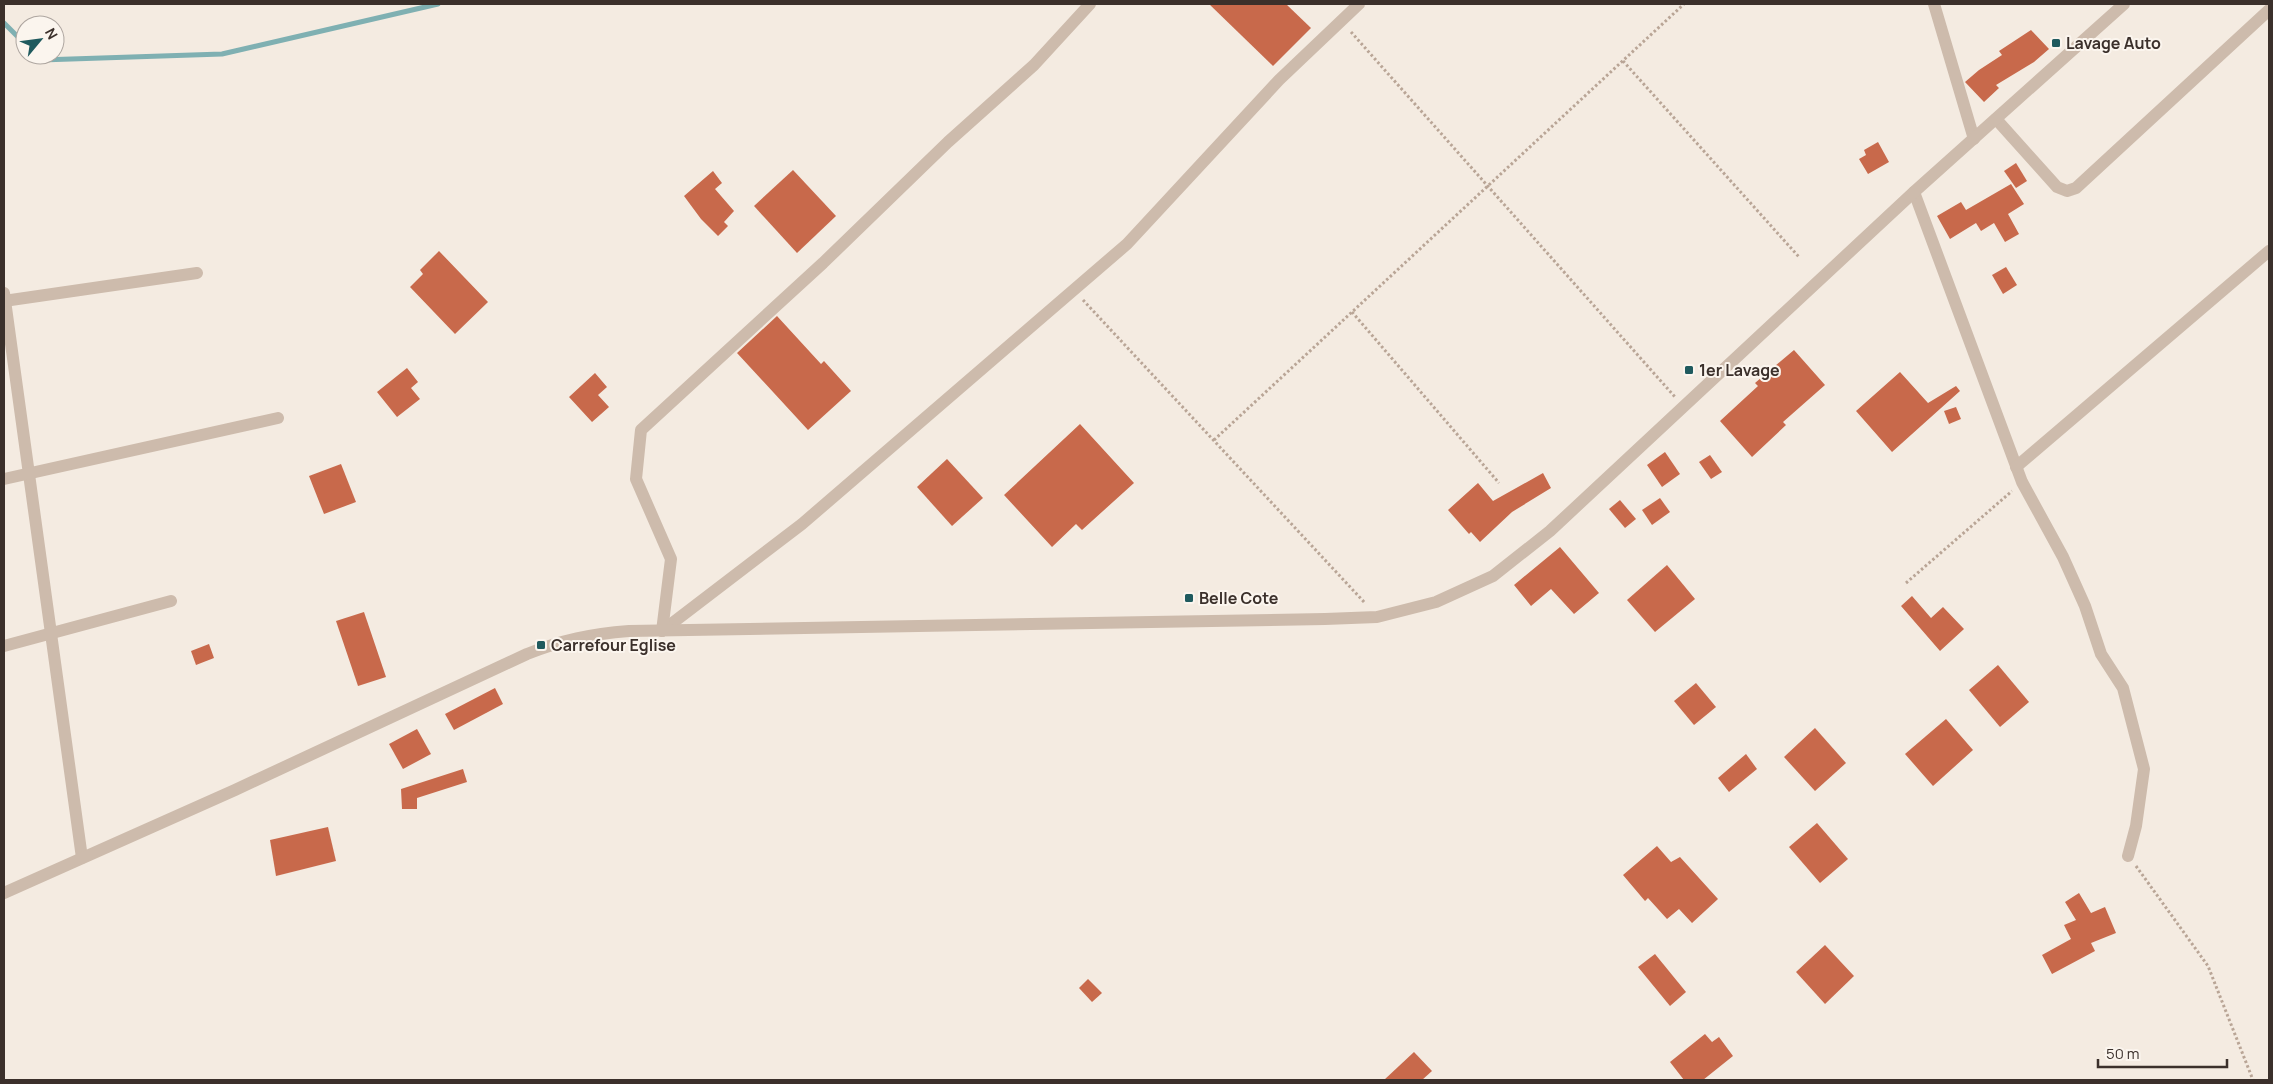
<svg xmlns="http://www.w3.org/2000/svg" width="2273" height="1084" font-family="Manrope,sans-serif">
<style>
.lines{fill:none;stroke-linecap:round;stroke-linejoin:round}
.stream{stroke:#7fb0b2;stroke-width:5}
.building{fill:#c8694b}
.path{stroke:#b9a596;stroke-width:3;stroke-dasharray:2.5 2.5;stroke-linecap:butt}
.minor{stroke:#cdbbac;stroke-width:12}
.poi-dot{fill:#1f5a5e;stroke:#fbf5ee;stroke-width:2}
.labels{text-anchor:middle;stroke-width:4;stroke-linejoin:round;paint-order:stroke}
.poi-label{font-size:16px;font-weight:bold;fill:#3b302b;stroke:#fbf5ee;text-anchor:start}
</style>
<rect width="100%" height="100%" fill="#f4ebe1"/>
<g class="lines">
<g class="stream">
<polyline points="4,23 25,44"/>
<polyline points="36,55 41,60 222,54 438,4"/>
</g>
</g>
<g class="building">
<polygon points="1209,4 1286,4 1311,28 1273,66"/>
<polygon points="2031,30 2049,49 2034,62 1996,85 1999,88 1984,102 1965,82 1979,70 2002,55 1999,51"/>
<polygon points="1878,142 1889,162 1868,174 1859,159 1866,155 1864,150"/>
<polygon points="2016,163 2027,181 2016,188 2004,171"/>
<polygon points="793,170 836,216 797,253 754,206"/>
<polygon points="713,171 722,183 715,189 734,211 724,222 728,226 718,236 701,219 684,196"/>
<polygon points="2011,184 2024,204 2008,214 2019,234 2005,242 1994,223 1981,231 1976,223 1950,239 1937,216 1961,202 1966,210"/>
<polygon points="439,251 488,302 455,334 410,287 423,274 420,270"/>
<polygon points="2006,267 2017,285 2003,294 1992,275"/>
<polygon points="777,316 821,364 824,361 851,391 808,430 737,353"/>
<polygon points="1794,350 1825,385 1783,422 1786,425 1752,457 1720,421 1758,386 1755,383"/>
<polygon points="407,368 418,382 411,388 420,399 397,417 377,392"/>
<polygon points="1900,372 1928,403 1956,386 1960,391 1892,452 1856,411"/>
<polygon points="595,373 607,387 598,395 609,407 592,422 569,397"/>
<polygon points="1956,407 1961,419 1949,424 1944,411"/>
<polygon points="1080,424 1134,483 1082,530 1076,524 1052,547 1004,495"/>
<polygon points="1665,452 1680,474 1662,487 1647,465"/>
<polygon points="1710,455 1722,472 1711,479 1699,462"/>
<polygon points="947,459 983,498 952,526 917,487"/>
<polygon points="341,464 356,502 324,514 309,476"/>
<polygon points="1543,473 1551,488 1512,512 1480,542 1471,532 1469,534 1448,510 1478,483 1493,501"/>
<polygon points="1660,498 1670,512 1652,525 1642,510"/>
<polygon points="1620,500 1636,519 1625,528 1609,509"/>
<polygon points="1560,547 1599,593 1574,614 1551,589 1531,606 1514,585"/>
<polygon points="1667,565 1695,599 1655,632 1627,600"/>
<polygon points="1912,596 1931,618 1943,607 1964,629 1940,651 1901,606"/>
<polygon points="364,612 386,677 358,686 336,621"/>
<polygon points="209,644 214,658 196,665 191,651"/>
<polygon points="1998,665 2029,702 2000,727 1969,690"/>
<polygon points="1696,683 1716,707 1694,725 1674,701"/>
<polygon points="495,688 503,704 454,730 445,714"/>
<polygon points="1946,719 1973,750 1933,786 1905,754"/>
<polygon points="1815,728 1846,763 1815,791 1784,757"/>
<polygon points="417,729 431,754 403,769 389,744"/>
<polygon points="1746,754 1757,769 1729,792 1718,778"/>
<polygon points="463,769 467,782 417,798 417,809 402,809 401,789"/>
<polygon points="1817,823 1848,859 1820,883 1789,847"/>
<polygon points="328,827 336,861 276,876 270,840"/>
<polygon points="1657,846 1671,862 1680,857 1718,899 1692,923 1679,909 1667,919 1648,898 1645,901 1623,875"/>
<polygon points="2079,893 2091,913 2105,907 2116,933 2091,943 2095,951 2052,974 2042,955 2071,939 2064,925 2076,920 2065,902"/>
<polygon points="1825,945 1854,976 1825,1004 1796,972"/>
<polygon points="1655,954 1686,992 1670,1006 1638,967"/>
<polygon points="1088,979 1102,993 1092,1002 1079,988"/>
<polygon points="1705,1034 1712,1042 1719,1037 1733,1056 1703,1080 1684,1080 1670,1062"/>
<polygon points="1414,1052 1432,1071 1422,1080 1384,1080"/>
</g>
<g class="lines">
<g class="path">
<polyline points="1351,32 1675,397"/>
<polyline points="1623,61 1799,257"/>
<polyline points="1083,300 1365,603"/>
<polyline points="1352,312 1499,483"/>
<polyline points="1214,440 1684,4"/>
<polyline points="1906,583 2012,491"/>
<polyline points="2136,866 2208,966 2253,1080"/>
</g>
<g class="minor">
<polyline points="1934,4 1974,139"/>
<polyline points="1996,119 2057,187 2067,191 2076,188 2269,10"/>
<polyline points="1914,192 2022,482 2063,557 2085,606 2101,654 2123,688 2144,769 2136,826 2128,856"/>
<polyline points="4,293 82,858"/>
<polyline points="4,301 197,273"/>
<polyline points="2016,467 2269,251"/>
<polyline points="4,479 278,418"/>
<polyline points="662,631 802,524 1127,244 1279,80 1359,4"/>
<polyline points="662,631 671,559 636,479 641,430 823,263 948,142 1034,65 1090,4"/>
<polyline points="4,646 171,601"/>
<path d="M4,893l231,-103 292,-136c35,-14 64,-20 102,-23l696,-12 52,-2 59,-15 57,-26 57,-45 364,-339 210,-188"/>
</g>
</g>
<g class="poi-dot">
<rect x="2051" y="38" width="10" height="10" rx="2.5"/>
<rect x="1684" y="365" width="10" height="10" rx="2.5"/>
<rect x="1184" y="593" width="10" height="10" rx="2.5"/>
<rect x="536" y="640" width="10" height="10" rx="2.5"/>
</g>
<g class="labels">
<g class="poi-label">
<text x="2066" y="49">Lavage Auto</text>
<text x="1699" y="376">1er Lavage</text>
<text x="1199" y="604">Belle Cote</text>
<text x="551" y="651">Carrefour Eglise</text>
</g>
</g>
<rect width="2273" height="1084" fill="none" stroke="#3b302b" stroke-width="10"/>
<g transform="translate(40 40) rotate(61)"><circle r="24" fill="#fbf5ee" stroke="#aea6a0"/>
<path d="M0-4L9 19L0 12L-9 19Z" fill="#1f5a5e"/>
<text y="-8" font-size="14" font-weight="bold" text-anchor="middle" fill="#3b302b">N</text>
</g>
<path d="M2098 1059v8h129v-8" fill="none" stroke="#3b302b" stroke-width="2.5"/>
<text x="2106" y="1059" font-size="15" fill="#3b302b" stroke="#fbf5ee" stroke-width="4" paint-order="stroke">50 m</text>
</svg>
